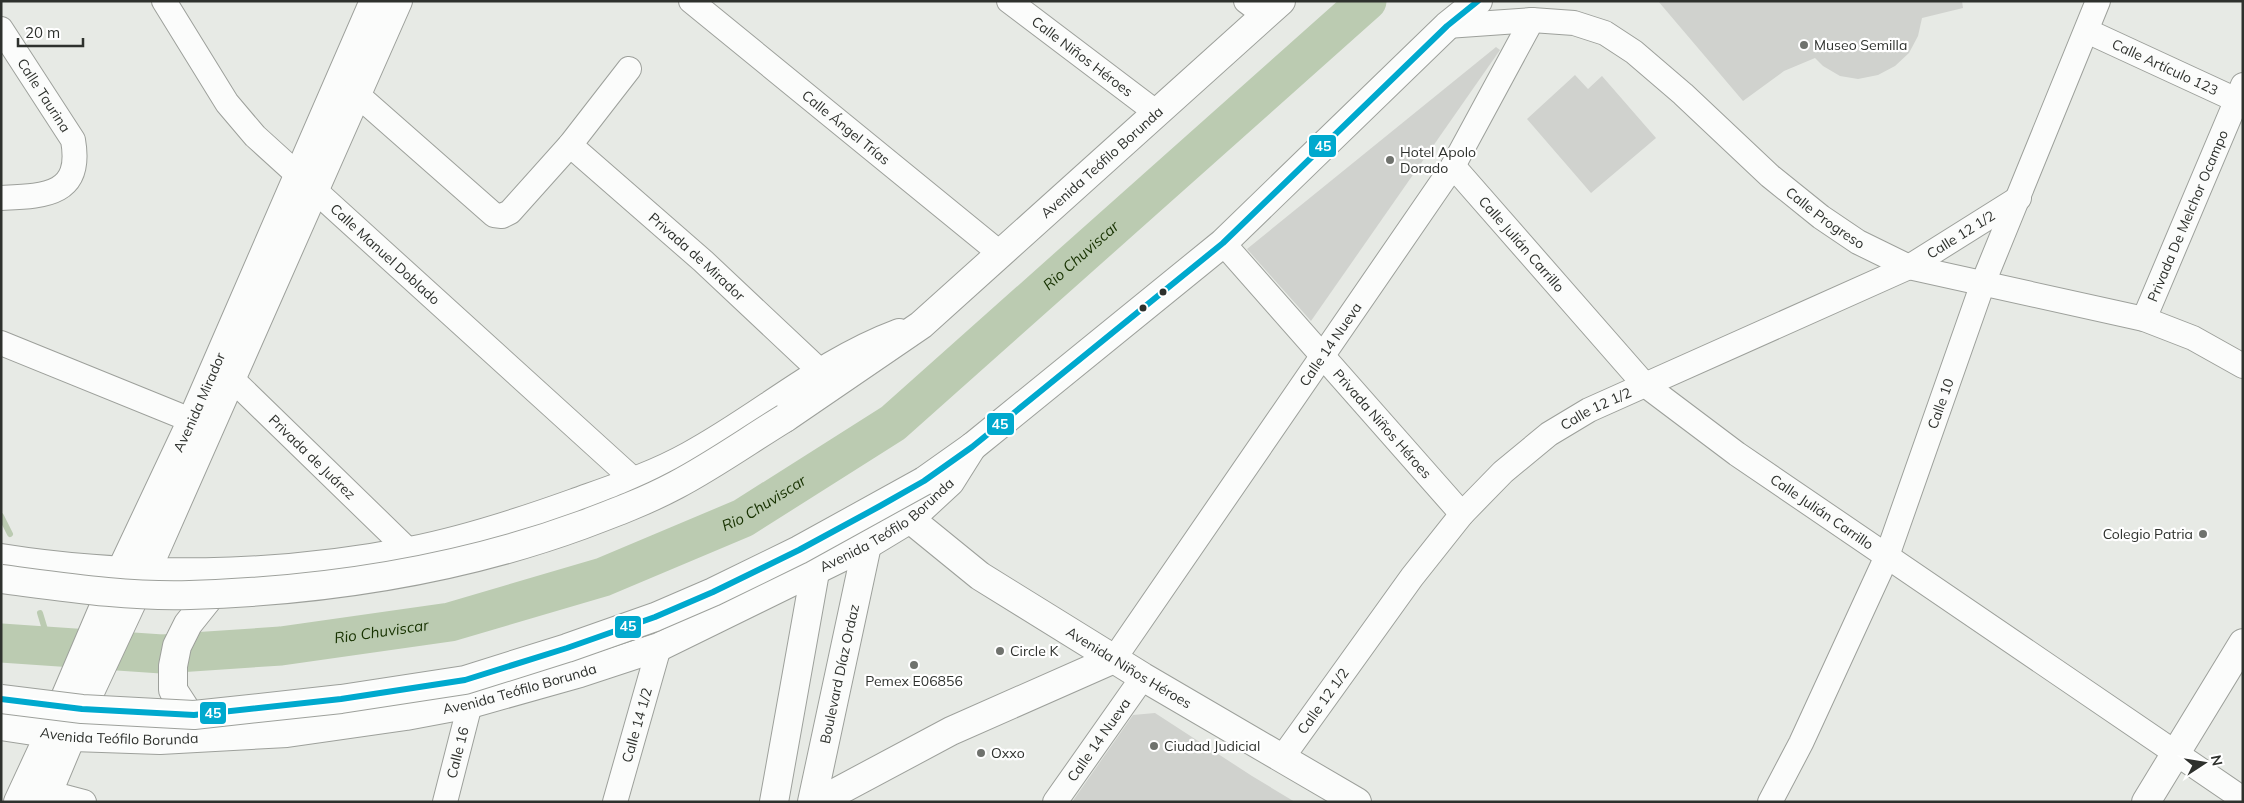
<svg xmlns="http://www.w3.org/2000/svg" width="2244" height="803" font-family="Mulish,sans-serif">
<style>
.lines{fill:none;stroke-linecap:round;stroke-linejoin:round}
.stream{stroke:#bbcbb1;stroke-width:6}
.river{stroke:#bbcbb1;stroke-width:39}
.building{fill:#d0d2ce}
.street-casing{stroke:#9da09b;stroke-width:26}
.secondary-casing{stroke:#9da09b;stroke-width:30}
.primary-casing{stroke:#9da09b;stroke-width:30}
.street{stroke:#fbfcfb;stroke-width:24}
.secondary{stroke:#fbfcfb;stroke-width:28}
.primary{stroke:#fbfcfb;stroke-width:28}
.primary-bridge-casing{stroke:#9da09b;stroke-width:30;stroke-linecap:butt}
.primary-bridge{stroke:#fbfcfb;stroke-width:28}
.bus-1-casing{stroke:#fff;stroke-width:10}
.bus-1{stroke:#00a9ce;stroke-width:6}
.poi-dot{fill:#6f726d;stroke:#fff;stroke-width:2}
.bus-dot{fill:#2e312d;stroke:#fff;stroke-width:2}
.labels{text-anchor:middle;stroke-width:4.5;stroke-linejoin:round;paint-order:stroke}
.poi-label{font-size:14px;fill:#2e312d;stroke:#fff;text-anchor:start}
.street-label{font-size:14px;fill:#2e312d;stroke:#fff}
.water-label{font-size:15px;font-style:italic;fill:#173200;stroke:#fff}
.line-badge{stroke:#fff;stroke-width:2}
.badge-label{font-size:14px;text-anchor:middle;font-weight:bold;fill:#fff}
</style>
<rect width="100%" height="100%" fill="#e7eae5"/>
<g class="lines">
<g class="stream">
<polyline points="1,516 10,534"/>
<polyline points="40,613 50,646"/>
</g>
<path class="river" id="s1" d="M1,643l161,11 119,-8 169,-24 153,-45 140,-59 150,-95 474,-422"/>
</g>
<g class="building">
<polygon points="1658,1 1962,1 1963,8 1922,18 1918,36 1909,53 1895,66 1878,75 1858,79 1840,76 1823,66 1815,58 1784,71 1743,101"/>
<polygon points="1496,47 1500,50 1311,321 1247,249"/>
<polygon points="1575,75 1588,89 1602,76 1656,138 1591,193 1527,119"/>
<polygon points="1155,713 1252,776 1295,802 1072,802 1133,715"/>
</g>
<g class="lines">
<g class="street-casing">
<g id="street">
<path id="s2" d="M164,1l63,102 28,33 380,345"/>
<path id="s3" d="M691,1l310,253"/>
<path id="s4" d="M1009,1l148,112"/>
<polyline points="1246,1 1266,16"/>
<path id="s5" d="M1447,26l85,-6 42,3 31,10 29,19 49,42 87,82 51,41 37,25 51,25 235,52 49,19 50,28"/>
<path id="s6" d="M1,29l72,111c10,56 -29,56 -72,58"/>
<path id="s7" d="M2087,31l156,72"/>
<polyline points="344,83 494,215 502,216 510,212 570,145 629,69"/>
<path id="s8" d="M570,145l133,116 117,110"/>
<path id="s9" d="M1453,166l191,218 93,70 506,345"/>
<path id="s10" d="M1223,243l239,271"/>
<path id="s11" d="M2144,319l99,-234"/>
<polyline points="1,343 208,427"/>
<path id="s12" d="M220,364l12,15 177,172"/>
<path id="s13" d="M1114,659l339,-493 79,-146"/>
<path id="s14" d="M1282,758l130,-181 50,-63 41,-42 46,-38 40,-24 320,-143 110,-69"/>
<polyline points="31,788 84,802"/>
<path id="s15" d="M445,802l25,-98"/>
<path id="s16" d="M615,802l44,-155"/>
<path id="s17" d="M1055,802l88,-125"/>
<path id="s18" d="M1770,802l31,-59 86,-187 96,-273 115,-282"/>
</g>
</g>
<g class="secondary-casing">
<g id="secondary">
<path id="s19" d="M910,519l70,57 163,101 214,125"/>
<path d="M1,558c132,21 278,19 409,-7 56,-11 111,-29 164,-48 39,-14 79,-27 115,-47 72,-39 132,-94 210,-123"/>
<path id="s20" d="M1,726l72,11 87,3 127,-7 119,-17 64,-12 110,-31 79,-26 208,-102 43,-26 40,-37 22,-35"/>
<polyline points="199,730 173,690 173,666 177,646 188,624 224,579"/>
<path id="s21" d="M18,802l32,-69 52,-122 90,-191 182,-419"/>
<polyline points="44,802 90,692 146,572 398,1"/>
<polyline points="774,802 815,572"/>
<path id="s22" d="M812,802l55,-257"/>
<polyline points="818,802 951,731 1114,659"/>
</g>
</g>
<g class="primary-casing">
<g id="primary">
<path id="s23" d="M785,418l136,-93 360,-324"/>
<polyline points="924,481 972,447 1223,243 1447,26 1478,1"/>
<polyline points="2146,802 2243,643"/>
</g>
</g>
<use href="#street" class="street"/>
<use href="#secondary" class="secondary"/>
<use href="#primary" class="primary"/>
<g class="primary-bridge-casing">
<g id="primary-bridge">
<path d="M1,579c62,8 126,18 189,16 133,-4 266,-24 392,-70 32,-12 64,-24 94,-40 38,-20 73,-45 109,-67"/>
<polyline points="1,699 82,709 194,715 341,699 465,680 567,648 655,617 713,592 799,550 924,481"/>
</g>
</g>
<use href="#primary-bridge" class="primary-bridge"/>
<g class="bus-1-casing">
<polyline id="bus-1" points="1,699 82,709 194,715 341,699 465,680 567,648 655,617 713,592 799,550 880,506 924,481 972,447 1223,243 1447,26 1478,1"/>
</g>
<use href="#bus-1" class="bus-1"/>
</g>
<g class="poi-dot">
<circle cx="1804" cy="45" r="5"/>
<circle cx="1390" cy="160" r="5"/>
<circle cx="2203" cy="534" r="5"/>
<circle cx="1000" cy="651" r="5"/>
<circle cx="914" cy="665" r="5"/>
<circle cx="1154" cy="746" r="5"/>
<circle cx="981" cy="753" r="5"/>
</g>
<g class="bus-dot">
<circle cx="1163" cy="292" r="4.5"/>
<circle cx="1143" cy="308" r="4.5"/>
</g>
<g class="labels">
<g class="poi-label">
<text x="1814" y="50">Museo Semilla</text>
<text x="1400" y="157">Hotel Apolo<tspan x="1400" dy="16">Dorado</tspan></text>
<text x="2193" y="539" text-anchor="end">Colegio Patria</text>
<text x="1010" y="656">Circle K</text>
<text x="914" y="686" text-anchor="middle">Pemex E06856</text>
<text x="1164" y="751">Ciudad Judicial</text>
<text x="991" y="758">Oxxo</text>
</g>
<g class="street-label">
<text dy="5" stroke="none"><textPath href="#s4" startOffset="92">Calle Niños Héroes</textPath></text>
<text dy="5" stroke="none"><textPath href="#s7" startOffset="86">Calle Artículo 123</textPath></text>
<text dy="5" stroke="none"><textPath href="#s6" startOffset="79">Calle Taurina</textPath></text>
<text dy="5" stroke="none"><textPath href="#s3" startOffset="200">Calle Ángel Trías</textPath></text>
<text dy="5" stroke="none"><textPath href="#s23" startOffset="408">Avenida Teófilo Borunda</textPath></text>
<text dy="5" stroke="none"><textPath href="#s11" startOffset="112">Privada De Melchor Ocampo</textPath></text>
<text dy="5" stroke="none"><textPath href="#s5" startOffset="448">Calle Progreso</textPath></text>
<text dy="5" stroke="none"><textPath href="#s14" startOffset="880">Calle 12 1/2</textPath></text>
<text dy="5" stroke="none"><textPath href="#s9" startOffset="104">Calle Julián Carrillo</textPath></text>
<text dy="5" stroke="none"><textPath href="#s2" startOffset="339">Calle Manuel Doblado</textPath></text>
<text dy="5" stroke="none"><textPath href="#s8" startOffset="169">Privada de Mirador</textPath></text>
<text dy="5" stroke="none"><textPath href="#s13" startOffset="382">Calle 14 Nueva</textPath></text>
<text dy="5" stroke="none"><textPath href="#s21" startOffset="439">Avenida Mirador</textPath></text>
<text dy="5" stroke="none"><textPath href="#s18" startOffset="434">Calle 10</textPath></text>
<text dy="5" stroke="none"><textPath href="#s14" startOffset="475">Calle 12 1/2</textPath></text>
<text dy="5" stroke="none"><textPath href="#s10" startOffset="241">Privada Niños Héroes</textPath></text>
<text dy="5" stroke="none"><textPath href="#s12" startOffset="131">Privada de Juárez</textPath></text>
<text dy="5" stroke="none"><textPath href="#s9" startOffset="509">Calle Julián Carrillo</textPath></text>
<text dy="5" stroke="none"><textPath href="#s20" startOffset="929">Avenida Teófilo Borunda</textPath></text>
<text dy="5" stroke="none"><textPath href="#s19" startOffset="265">Avenida Niños Héroes</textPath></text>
<text dy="5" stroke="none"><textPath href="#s22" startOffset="131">Boulevard Díaz Ordaz</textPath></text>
<text dy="5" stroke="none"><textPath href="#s20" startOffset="524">Avenida Teófilo Borunda</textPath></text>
<text dy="5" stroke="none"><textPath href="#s14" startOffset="70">Calle 12 1/2</textPath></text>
<text dy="5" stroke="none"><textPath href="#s16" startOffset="80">Calle 14 1/2</textPath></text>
<text dy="5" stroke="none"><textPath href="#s20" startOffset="119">Avenida Teófilo Borunda</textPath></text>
<text dy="5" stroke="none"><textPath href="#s17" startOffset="76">Calle 14 Nueva</textPath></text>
<text dy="5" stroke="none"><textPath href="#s15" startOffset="51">Calle 16</textPath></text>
</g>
<g class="water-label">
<text dy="5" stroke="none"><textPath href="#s1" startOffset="1192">Rio Chuviscar</textPath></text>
<text dy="5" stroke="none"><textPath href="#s1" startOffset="788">Rio Chuviscar</textPath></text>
<text dy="5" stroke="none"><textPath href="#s1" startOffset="382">Rio Chuviscar</textPath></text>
</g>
</g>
<g class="line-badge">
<rect x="1308" y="134" width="29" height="24" rx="5" fill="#00a9ce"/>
<rect x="986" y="412" width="29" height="24" rx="5" fill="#00a9ce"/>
<rect x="614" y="615" width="28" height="24" rx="5" fill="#00a9ce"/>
<rect x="199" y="701" width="28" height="24" rx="5" fill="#00a9ce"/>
</g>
<g class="badge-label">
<text x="1323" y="151">45</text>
<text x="1000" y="429">45</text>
<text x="628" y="631">45</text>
<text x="213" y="718">45</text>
</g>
<rect width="2244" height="803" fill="none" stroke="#2e312d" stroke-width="5"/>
<g transform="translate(2204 763) rotate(78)" stroke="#ffffff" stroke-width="4" paint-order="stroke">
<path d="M0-4L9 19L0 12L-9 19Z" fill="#2e312d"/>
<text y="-8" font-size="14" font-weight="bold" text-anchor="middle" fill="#2e312d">N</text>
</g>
<path d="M18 38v8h65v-8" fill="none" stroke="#2e312d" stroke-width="2.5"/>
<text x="25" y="38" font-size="15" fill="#2e312d" stroke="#ffffff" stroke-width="4" paint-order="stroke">20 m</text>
</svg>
